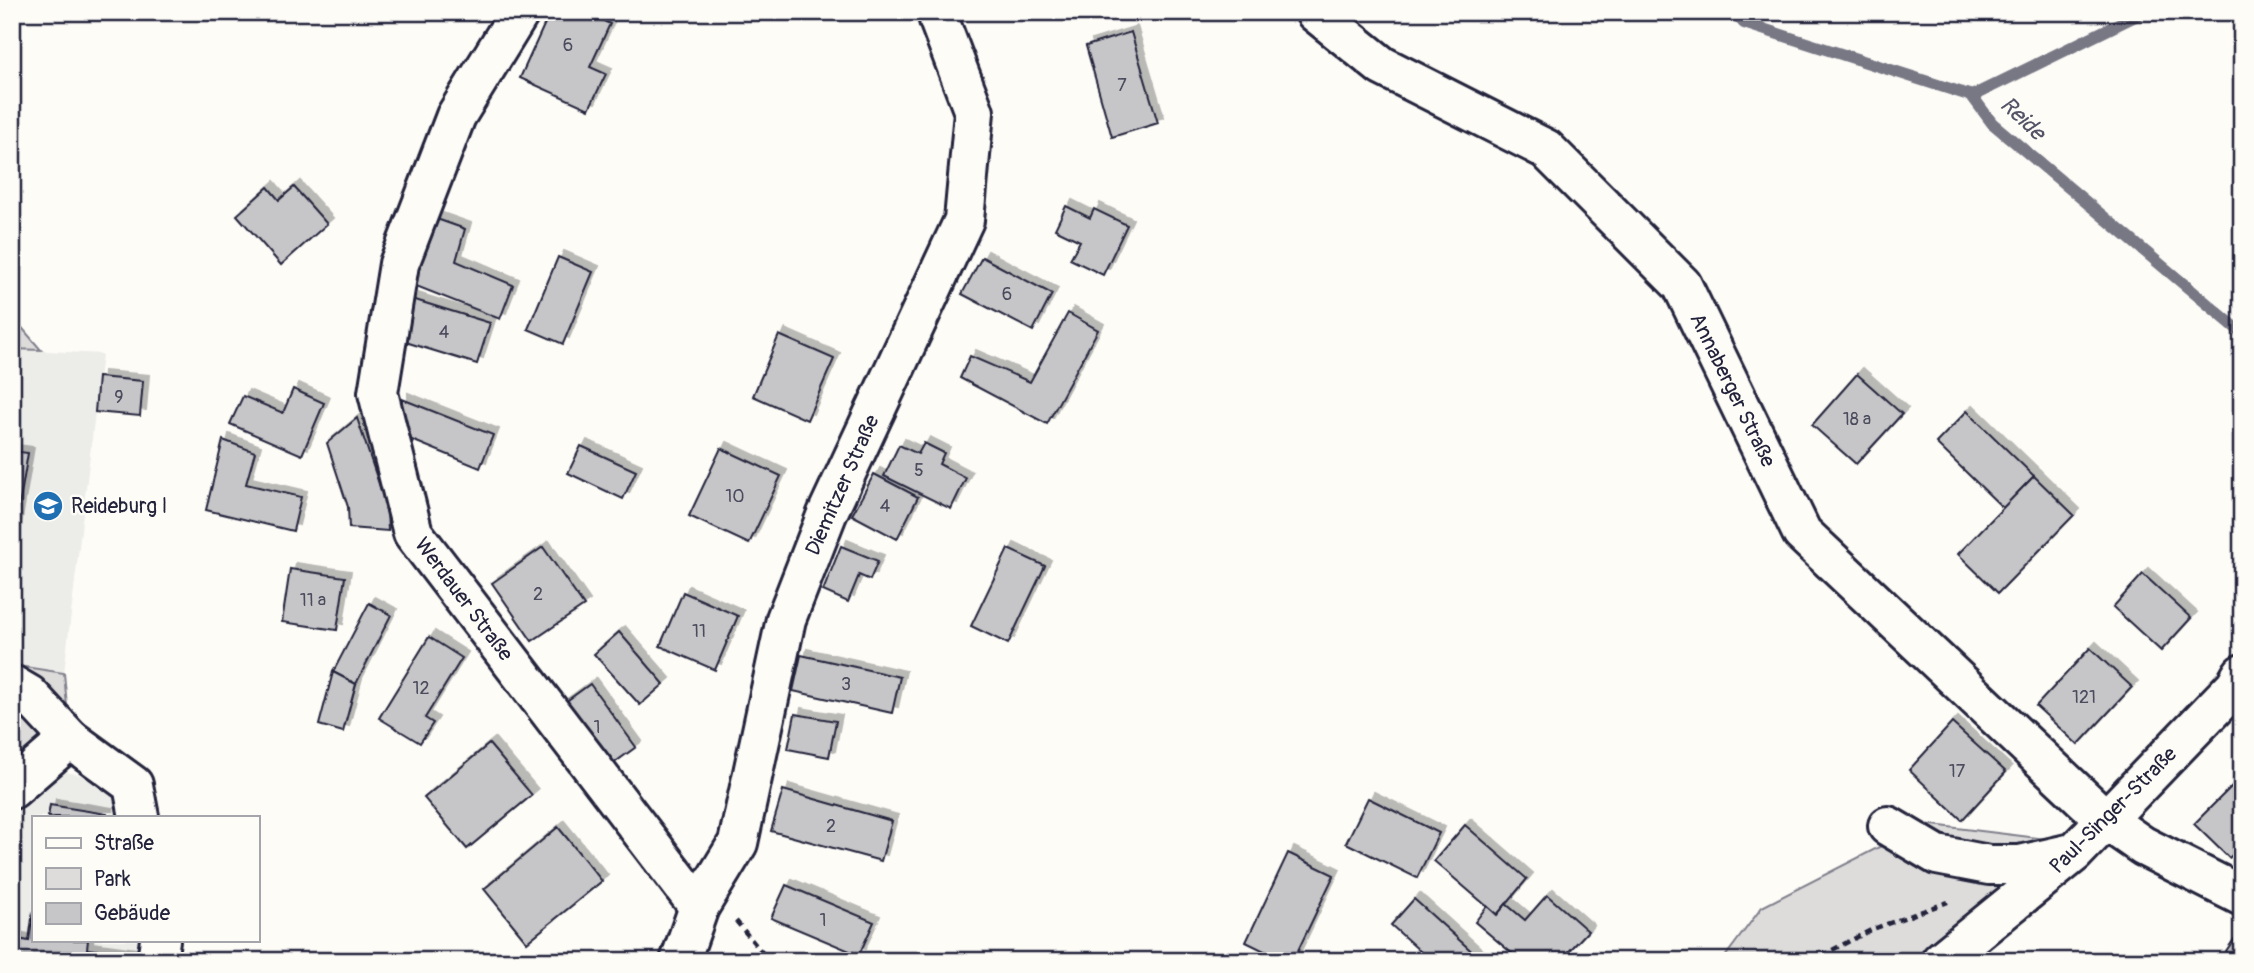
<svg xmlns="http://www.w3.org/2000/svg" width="2254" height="973" font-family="Pangolin,sans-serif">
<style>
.built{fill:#ecece9}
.green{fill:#dddcdb;stroke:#807f8b;stroke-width:2}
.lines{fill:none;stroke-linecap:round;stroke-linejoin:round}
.stream{stroke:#787885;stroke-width:12}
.building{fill:#c6c6c8;stroke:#22223b;stroke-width:2;filter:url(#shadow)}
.minor-casing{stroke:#22223b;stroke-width:44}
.path{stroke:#22223b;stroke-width:4.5;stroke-dasharray:7 5;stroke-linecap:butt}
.minor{stroke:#fdfcf7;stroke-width:38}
.labels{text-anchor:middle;stroke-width:5;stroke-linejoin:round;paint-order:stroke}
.number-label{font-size:18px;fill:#4b4b5e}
.street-label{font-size:21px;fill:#22223b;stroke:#fdfcf7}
.poi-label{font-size:21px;fill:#22223b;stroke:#fdfcf7;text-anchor:start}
.water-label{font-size:23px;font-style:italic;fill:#545466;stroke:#fdfcf7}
</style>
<defs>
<filter id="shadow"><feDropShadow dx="6" dy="-6" stdDeviation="0" flood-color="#0004"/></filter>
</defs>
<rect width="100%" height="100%" fill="#fdfcf7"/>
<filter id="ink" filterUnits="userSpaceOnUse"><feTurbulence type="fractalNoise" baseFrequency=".0143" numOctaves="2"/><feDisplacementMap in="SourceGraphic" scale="14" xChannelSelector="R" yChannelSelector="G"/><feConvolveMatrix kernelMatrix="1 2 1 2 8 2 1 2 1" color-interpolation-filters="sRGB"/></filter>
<g filter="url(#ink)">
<g class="built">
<polygon points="12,349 102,354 64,673 12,665"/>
<polygon points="40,767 132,785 138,817 33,817 33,940 157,940 155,961 12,961 12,792"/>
</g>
<g class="green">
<polygon points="12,316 41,350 12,349"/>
<polygon points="12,665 64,673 70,739 12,789"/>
<polygon points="1924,824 2047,839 2040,878 1914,961 1722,961 1762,907"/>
</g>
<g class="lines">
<g class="stream">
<polyline points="1734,12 1744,23 1972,96 1992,123 2242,333"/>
<polyline points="1972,96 2143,12"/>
</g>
</g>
<g class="building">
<polygon points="550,12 585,12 610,24 590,67 606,74 589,109 520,78"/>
<polygon points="1131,32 1158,123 1112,137 1086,46"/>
<polygon points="268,187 279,200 294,187 327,224 281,265 237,215"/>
<polygon points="1066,206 1090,218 1094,209 1127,225 1103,275 1070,259 1080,241 1055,229"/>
<polygon points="431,217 465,229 456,261 513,285 500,319 411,284"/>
<polygon points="558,257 593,272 563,344 528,329"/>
<polygon points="982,257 1052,294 1033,331 962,294"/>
<polygon points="412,299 490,323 477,364 399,340"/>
<polygon points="1068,313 1098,330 1047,424 960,378 970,356 1030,382"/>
<polygon points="779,335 834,359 807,420 753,396"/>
<polygon points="1857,374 1902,414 1856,464 1812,425"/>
<polygon points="98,377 143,381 140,416 95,412"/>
<polygon points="293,389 324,403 302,455 230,424 243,396 283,413"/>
<polygon points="402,399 493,435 480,468 402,436"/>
<polygon points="1967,411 2034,476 2003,508 1936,443"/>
<polygon points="357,418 387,508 388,531 349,528 348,507 327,443"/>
<polygon points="223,440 255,452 246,484 301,497 293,531 206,510"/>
<polygon points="924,443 944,453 939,464 966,478 951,509 884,476 899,445 918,454"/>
<polygon points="581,446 636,471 623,499 568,473"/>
<polygon points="721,448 781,476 749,544 689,516"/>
<polygon points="12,451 28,453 12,549"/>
<polygon points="874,474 918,497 897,539 852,515"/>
<polygon points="2034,476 2074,515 1998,593 1958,554"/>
<polygon points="841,546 878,561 870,580 859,575 848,602 823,591"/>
<polygon points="543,547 584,606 532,641 492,583"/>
<polygon points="1008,549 1045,566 1008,644 971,626"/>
<polygon points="290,569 345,577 337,630 282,622"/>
<polygon points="2143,574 2191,618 2161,651 2113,607"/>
<polygon points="683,592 738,616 715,670 660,646"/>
<polygon points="369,603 391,615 356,684 333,672"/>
<polygon points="619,632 664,684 640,705 594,654"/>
<polygon points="429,637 462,658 425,718 433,723 420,743 379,718"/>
<polygon points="2090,648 2132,687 2078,745 2036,706"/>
<polygon points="801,655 900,677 892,713 793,691"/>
<polygon points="333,672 356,684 343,732 319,725"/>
<polygon points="590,684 636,747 603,771 557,708"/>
<polygon points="795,714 836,721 829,757 788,749"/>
<polygon points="1952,723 2006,772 1962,820 1909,770"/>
<polygon points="489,744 532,795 467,849 424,798"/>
<polygon points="2242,776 2242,846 2229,858 2194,824"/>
<polygon points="783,790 892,821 881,861 771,831"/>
<polygon points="1368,798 1439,833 1417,878 1346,843"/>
<polygon points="50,805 107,814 107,817 48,817"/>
<polygon points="1465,825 1527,879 1497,915 1434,861"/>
<polygon points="558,827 602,881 527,942 484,889"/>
<polygon points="1288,853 1334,875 1293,961 1285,961 1246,942"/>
<polygon points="786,885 874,922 859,955 771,918"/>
<polygon points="1547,895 1588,931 1560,961 1521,961 1475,922 1487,906 1497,915 1506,904 1525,920"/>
<polygon points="1414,899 1478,957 1475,961 1431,961 1391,925"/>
<polygon points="33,911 33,940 88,940 87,949 139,956 138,961 12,961 12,938 29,941"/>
<polygon points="2235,938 2242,941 2242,961 2219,961"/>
</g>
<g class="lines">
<g class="minor-casing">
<g id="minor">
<polyline points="520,12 456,116 399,264 378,393 413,533 699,907"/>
<polyline points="1315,12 1382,66 1546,149 1682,285 1802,533 2107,821 2143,846 2242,896"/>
<polyline points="12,685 29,695 70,739 12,789"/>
<polyline points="70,739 133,785 139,817"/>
<polyline points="1888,826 1937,855 1989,865 2020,865 2068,854"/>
<polyline points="157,961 160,940"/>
<polyline points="680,961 699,907 738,843 786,619 827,514 964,220 974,112 939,20 939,12"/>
<polyline points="1941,961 2074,853 2235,686 2242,674"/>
</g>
</g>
<g class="path">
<polyline points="736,921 769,961"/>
<polyline points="1811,961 1873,929 1948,902"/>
</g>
<use href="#minor" class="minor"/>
</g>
</g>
<defs>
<g id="school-disc" transform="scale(1.575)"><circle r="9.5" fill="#1f6fb2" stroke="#fdfcf7"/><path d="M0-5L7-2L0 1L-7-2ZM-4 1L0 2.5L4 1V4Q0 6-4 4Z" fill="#fff"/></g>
</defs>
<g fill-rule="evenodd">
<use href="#school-disc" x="48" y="506"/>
</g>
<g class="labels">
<g class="number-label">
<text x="568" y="51">6</text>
<text x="1122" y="91">7</text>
<text x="1007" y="300">6</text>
<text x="444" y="338">4</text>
<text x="119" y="403">9</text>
<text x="1857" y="425">18 a</text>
<text x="919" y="476">5</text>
<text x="735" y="502">10</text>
<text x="885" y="512">4</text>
<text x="538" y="600">2</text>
<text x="313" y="606">11 a</text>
<text x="699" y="637">11</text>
<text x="846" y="690">3</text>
<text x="421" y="694">12</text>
<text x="2084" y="703">121</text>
<text x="597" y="733">1</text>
<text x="1957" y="777">17</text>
<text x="831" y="832">2</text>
<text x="823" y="926">1</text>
</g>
<g class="street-label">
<text transform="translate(1733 390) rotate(64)" y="7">Annaberger Straße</text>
<text transform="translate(842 485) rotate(-66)" y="7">Diemitzer Straße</text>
<text transform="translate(464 599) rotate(53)" y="7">Werdauer Straße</text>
<text transform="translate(2113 810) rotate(-45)" y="7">Paul-Singer-Straße</text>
</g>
<g class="poi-label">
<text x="71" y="513">Reideburg I</text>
</g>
<g class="water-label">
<text transform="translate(2023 118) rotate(43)" y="8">Reide</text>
</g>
</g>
<rect width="2254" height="973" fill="none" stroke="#fdfcf7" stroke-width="42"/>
<rect x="21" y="21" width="2212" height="931" fill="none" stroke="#22223b" stroke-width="2.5" filter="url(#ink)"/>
<rect x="32" y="816" width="228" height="126" fill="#fdfcf7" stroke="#a5a5ac" stroke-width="2"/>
<rect x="46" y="838" width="35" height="10" fill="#fdfcf7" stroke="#a5a5ac" stroke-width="2"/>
<text x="94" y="850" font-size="21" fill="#22223b">Straße</text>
<rect x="46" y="868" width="35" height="21" fill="#dddcdb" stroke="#a5a5ac" stroke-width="2"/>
<text x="94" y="886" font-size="21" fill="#22223b">Park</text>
<rect x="46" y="903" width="35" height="21" fill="#c6c6c8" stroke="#a5a5ac" stroke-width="2"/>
<text x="94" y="920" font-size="21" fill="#22223b">Gebäude</text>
</svg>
